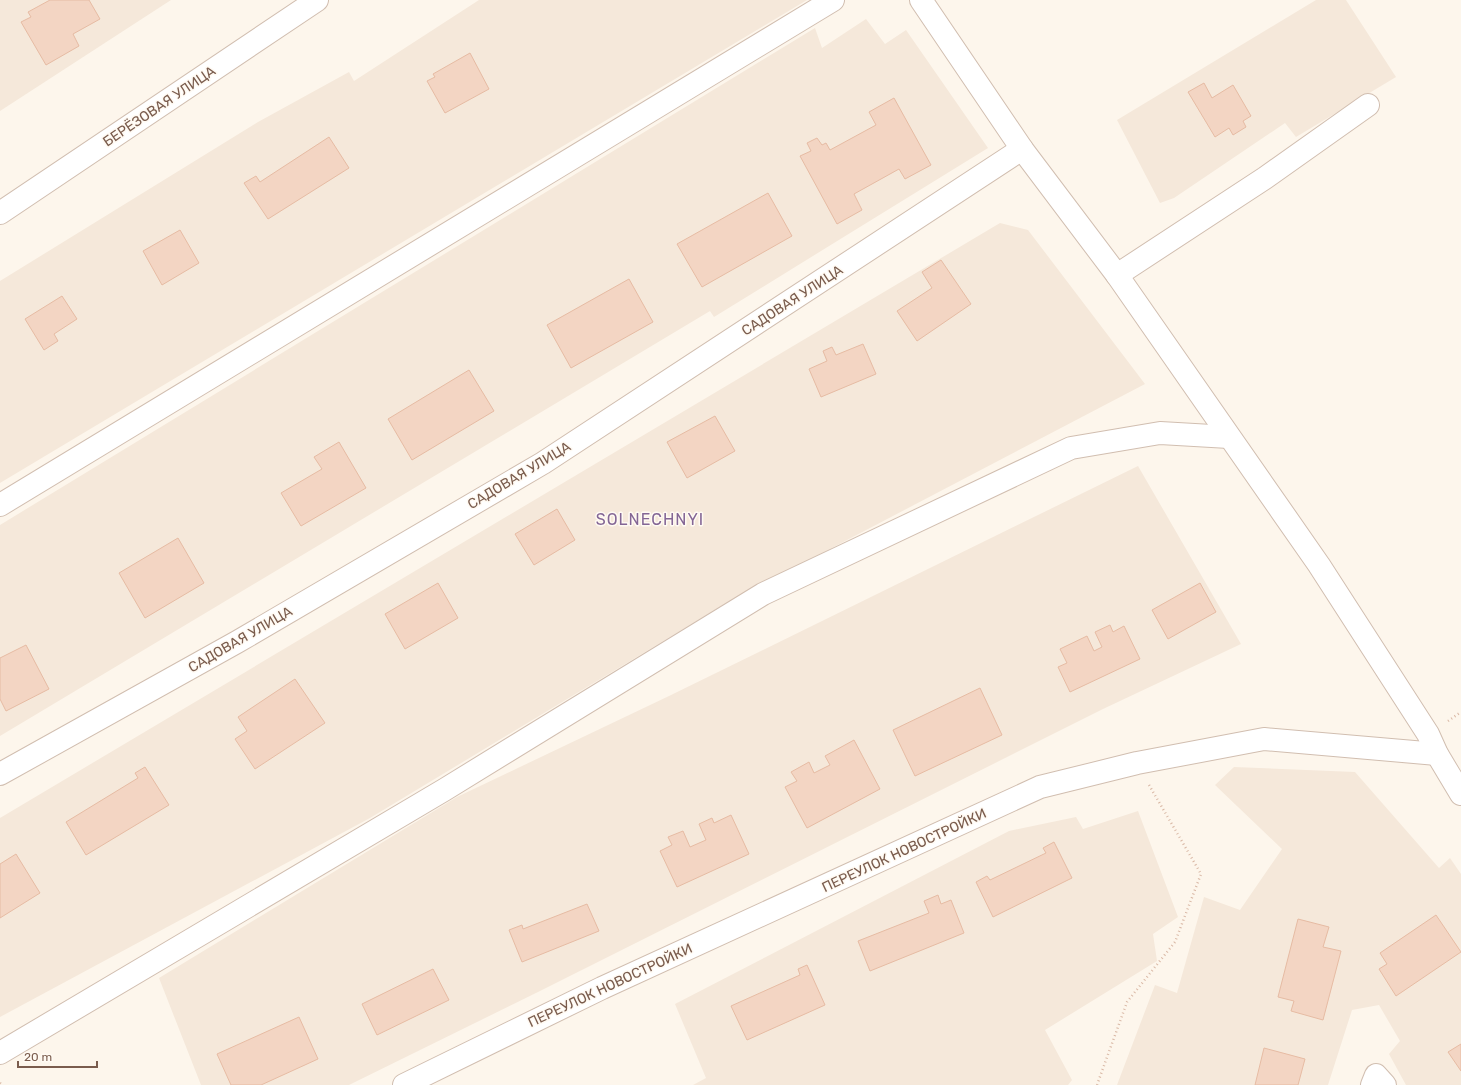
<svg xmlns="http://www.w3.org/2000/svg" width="1461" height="1085" font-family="Rubik,sans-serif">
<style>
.residential{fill:#f5e8da}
.building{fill:#f3d5c3;stroke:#e6bba3}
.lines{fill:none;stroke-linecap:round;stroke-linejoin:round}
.minor-casing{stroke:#d1beb0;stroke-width:24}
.path{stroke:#d9b8a5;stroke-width:2.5;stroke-dasharray:1 3;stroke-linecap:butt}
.minor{stroke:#fff;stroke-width:22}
.labels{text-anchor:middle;stroke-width:3;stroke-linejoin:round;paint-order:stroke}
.street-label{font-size:14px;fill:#7a5c4d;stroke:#fffaf3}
.quarter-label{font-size:16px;letter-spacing:1px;fill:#846695;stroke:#fffaf3}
</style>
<rect width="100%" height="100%" fill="#fdf6ec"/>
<g class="residential">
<polygon points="0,0 171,0 0,111"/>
<polygon points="479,0 807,0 0,483 0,281 258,122 349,72 354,81"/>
<polygon points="1316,0 1346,0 1396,77 1296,137 1285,123 1174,198 1160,203 1117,120"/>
<polygon points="866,19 885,44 906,30 988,148 714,317 710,311 0,736 0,525 815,28 822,48"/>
<polygon points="1000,223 1028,230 1145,384 723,605 370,818 0,1017 0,818"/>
<polygon points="1138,466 1241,644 1103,709 538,992 349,1085 201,1085 159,978 457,797 669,696"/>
<polygon points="1234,767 1355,772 1439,868 1450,858 1461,874 1461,1085 1406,1085 1389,1054 1400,1041 1379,1005 1352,1010 1328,1085 1117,1085 1155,985 1177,993 1204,897 1240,910 1282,849 1215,785"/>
<polygon points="1138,811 1178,917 1153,934 1157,961 1045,1030 1072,1080 1068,1085 693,1085 706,1078 675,1004 1009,831 1076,817 1083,829"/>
</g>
<g class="building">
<polygon points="50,0 89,0 100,19 73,34 79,46 46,65 21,22 31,17 28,12"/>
<polygon points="470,53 489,89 445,113 427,81 435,77 433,74"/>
<polygon points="1204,83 1212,98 1233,85 1251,116 1243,121 1246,127 1233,135 1229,128 1215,137 1188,92"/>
<polygon points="894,98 931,165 905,179 899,169 854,194 862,210 837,224 800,156 811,151 807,143 817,138 822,145 826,143 830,150 876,125 869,112"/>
<polygon points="329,137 349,168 268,219 244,183 256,176 260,182"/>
<polygon points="768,193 792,236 702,287 677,244"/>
<polygon points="180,230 199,263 162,285 143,251"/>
<polygon points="941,260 971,304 917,341 897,311 932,288 922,272"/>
<polygon points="629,279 653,322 571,368 547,325"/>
<polygon points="62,296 77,319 54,334 58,341 44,350 25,319"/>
<polygon points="863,344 876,374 821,397 809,369 827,361 823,351 832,347 836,355"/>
<polygon points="469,370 494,411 412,460 388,419"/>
<polygon points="715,416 735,451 687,478 667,442"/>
<polygon points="339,442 366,488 301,526 281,493 322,469 314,457"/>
<polygon points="557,509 575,540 534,565 515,534"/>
<polygon points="178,538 204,583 145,618 119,573"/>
<polygon points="438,583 458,618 405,649 385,614"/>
<polygon points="1200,583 1216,612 1168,639 1152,610"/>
<polygon points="1110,625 1113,632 1124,626 1140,659 1070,692 1058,667 1067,663 1060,649 1087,636 1094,651 1102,647 1095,632"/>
<polygon points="26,645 49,689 6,711 0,699 0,658"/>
<polygon points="295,679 325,723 255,769 235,739 247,731 238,717"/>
<polygon points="980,688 1002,735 915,776 893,730"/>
<polygon points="854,740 880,789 807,828 785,787 797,781 791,772 809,762 814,773 830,765 825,756"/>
<polygon points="145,767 169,805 86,855 66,822 138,778 135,773"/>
<polygon points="731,815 749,854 677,887 660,851 672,845 668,837 683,831 690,847 706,840 699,824 712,818 714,823"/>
<polygon points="1054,842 1072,878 993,917 976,882 987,876 990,880 1046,853 1043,848"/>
<polygon points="16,854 40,893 0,918 0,864"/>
<polygon points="938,895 941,904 951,900 964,933 870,971 858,941 929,913 924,901"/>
<polygon points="587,904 599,931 522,962 509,930 522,925 523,929"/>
<polygon points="1436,915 1461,952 1396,996 1379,969 1387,964 1380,953"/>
<polygon points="1298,919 1329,927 1323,947 1341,951 1323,1020 1291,1011 1294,1001 1278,997"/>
<polygon points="807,965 825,1005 747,1040 731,1006 800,975 798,969"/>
<polygon points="433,969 449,1000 377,1035 362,1004"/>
<polygon points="299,1017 318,1059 261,1085 231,1085 217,1054"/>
<polygon points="1461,1044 1461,1071 1448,1052"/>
<polygon points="1264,1048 1305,1059 1298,1085 1255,1085"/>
</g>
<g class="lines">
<g class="minor-casing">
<g id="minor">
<polyline points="921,0 1022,149 1117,275 1319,565 1428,734 1437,754 1461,794"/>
<polyline points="0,213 317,0"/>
<polyline points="1117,275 1265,178 1368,105"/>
<polyline points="0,505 833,0"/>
<polyline points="0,774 237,642 543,463 1022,149"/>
<polyline points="0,1053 444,790 763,594 1071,448 1160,433 1229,437"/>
<polyline points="404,1085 602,988 1040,787 1137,763 1264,739 1437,754"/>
<polyline points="1372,1085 1376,1075 1385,1085"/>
</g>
</g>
<g class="path">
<polyline points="1448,721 1461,712"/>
<polyline points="0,1083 2,1085"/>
<polyline points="1097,1085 1127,1002 1175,942 1201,874 1149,785"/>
</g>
<use href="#minor" class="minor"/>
</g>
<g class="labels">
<g class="street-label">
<text transform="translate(159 106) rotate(-34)" y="5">БЕРЁЗОВАЯ УЛИЦА</text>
<text transform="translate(792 300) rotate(-33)" y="5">САДОВАЯ УЛИЦА</text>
<text transform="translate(519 475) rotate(-31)" y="5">САДОВАЯ УЛИЦА</text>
<text transform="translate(240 639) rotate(-30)" y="5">САДОВАЯ УЛИЦА</text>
<text transform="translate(904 850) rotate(-25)" y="5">ПЕРЕУЛОК НОВОСТРОЙКИ</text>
<text transform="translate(610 985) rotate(-25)" y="5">ПЕРЕУЛОК НОВОСТРОЙКИ</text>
</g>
<g class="quarter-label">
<text x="650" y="525">SOLNECHNYI</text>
</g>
</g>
<path d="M18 1061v6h79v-6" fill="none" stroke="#7a5c4d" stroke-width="2"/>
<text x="24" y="1061" font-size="12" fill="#7a5c4d" stroke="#fffaf3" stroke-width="3" paint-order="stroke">20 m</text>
</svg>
